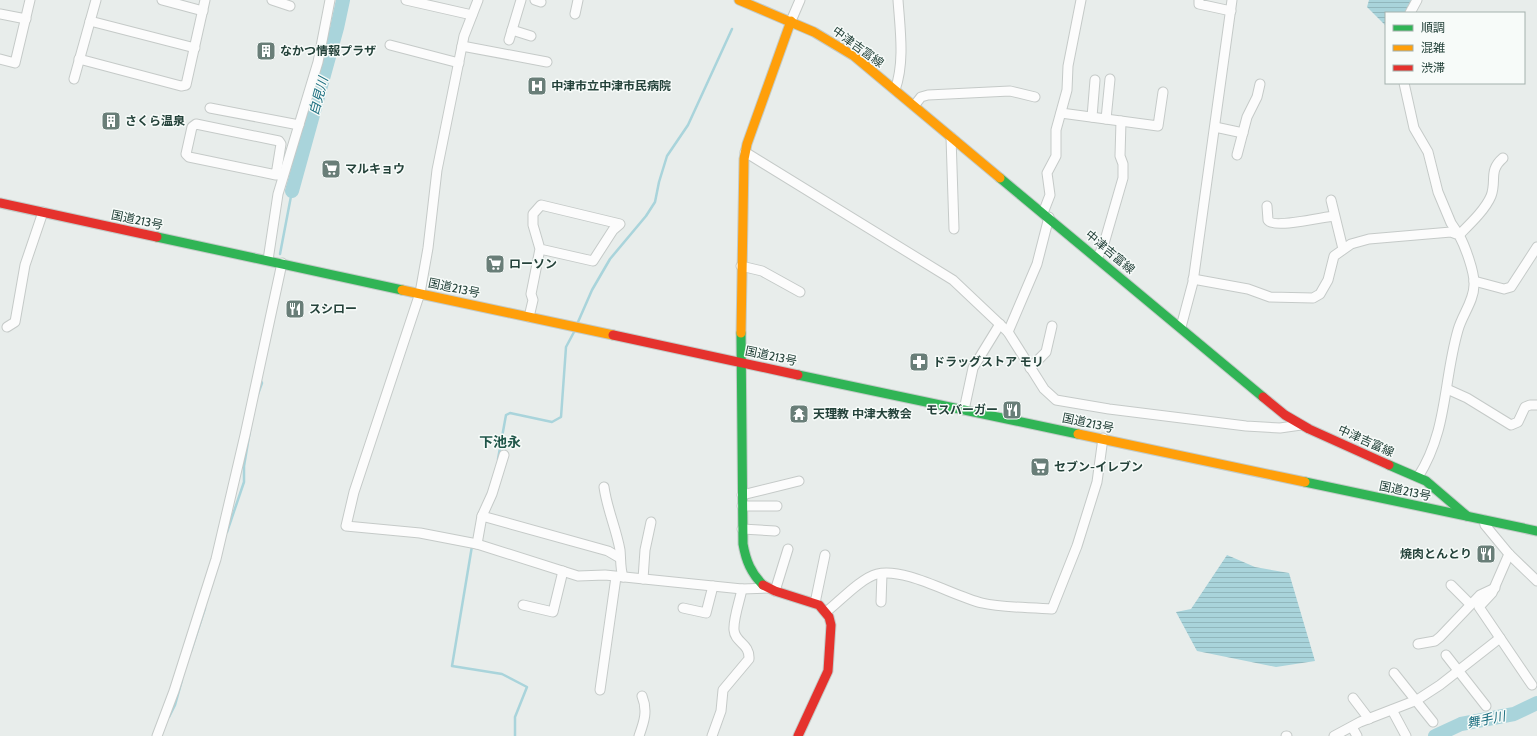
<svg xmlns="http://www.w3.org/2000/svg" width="1537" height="736" font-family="Cabin,'Noto Sans JP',sans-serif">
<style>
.water{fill:url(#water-rules)}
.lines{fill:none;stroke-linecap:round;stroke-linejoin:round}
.stream{stroke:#a9d4db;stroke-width:2.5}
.river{stroke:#a9d4db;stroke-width:14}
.street-casing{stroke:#c5cac8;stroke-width:11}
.fast-casing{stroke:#c3cbc8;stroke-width:11}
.slow-casing{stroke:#c3cbc8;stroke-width:11}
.jam-casing{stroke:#c3cbc8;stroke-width:11}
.street{stroke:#fcfcfc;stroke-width:9}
.fast{stroke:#30b455;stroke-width:9}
.slow{stroke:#ff9f0a;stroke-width:9}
.jam{stroke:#e5322d;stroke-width:9}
.labels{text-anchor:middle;stroke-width:3;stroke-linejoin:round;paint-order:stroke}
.street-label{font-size:12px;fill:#24423a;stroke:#f7fbf9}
.poi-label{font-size:12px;font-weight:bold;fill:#24423a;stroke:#f7fbf9;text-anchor:start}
.water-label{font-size:13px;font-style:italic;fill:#1c6f80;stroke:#f7fbf9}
.quarter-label{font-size:14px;font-weight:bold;fill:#1f5548;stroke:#f7fbf9}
</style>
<defs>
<pattern id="water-rules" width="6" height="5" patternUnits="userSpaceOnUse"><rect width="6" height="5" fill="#a9d4db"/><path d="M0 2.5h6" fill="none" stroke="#91b7bd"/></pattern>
</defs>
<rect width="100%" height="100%" fill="#e8edeb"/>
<g class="water">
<polygon points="1369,0 1411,0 1405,13 1386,13 1386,26 1367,7"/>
<polygon points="1227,555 1255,567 1289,573 1315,661 1276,667 1197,651 1176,612 1191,609"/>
</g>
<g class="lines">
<g class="stream">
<polyline points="280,254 292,191"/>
<polyline points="578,322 592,290 610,259 646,216 655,202 659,182 667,156 688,125 732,29"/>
<polyline points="258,394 262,383 260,379"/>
<polyline points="498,459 506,415 510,413 552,422 561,417 566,347 574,332"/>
<polyline points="227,532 244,482 244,466 250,430"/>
<polyline points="472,546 452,666 502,674 527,687 515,717 515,736"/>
<polyline points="191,651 205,608"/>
<polyline points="169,717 175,705 182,680"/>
</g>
<g class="river">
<polyline points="292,191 337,28 343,0"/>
<polyline points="1435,736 1461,724 1514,714 1537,703"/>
</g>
<g class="street-casing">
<g id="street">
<polyline points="162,0 203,11"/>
<polyline points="272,0 290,6"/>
<polyline points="406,0 472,15"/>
<polyline points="478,0 464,36 437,170 428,248 420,293 354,492 346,526 420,533 477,544 578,576 605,575 742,589 768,588"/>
<polyline points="535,0 541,2"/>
<polyline points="1199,0 1199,4 1231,11"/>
<polyline points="1410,13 1417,0"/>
<polyline points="0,14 26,19"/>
<polyline points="575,14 578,0"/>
<polyline points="90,21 195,48"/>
<polyline points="791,21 800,0"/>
<polyline points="512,30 531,36"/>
<polyline points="509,40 521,0"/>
<polyline points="390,45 459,63"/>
<polyline points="462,46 547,62"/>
<polyline points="0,59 15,63 30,0"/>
<polyline points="79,59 181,86 186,85 205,0"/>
<polyline points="74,79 96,0"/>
<path d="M1404,83l10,45 14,24 10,40 13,31 8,12c11,-11 26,-25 32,-39 6,-16 -3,-25 12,-38"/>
<path d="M895,90c10,-28 5,-61 3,-90"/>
<polyline points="914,106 921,97 928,95 1010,91 1035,97"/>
<polyline points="210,108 299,125"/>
<polyline points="1061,113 1158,126 1163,92"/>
<polyline points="1092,117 1095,80"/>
<polyline points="1106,119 1110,79"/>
<polyline points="1215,127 1243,133"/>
<polyline points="951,137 954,229"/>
<polyline points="745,152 953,280 1008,332 1044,389 1056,400 1109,409 1246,426 1280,428 1301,425"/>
<polyline points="1237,155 1247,117 1257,97 1260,84"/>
<polyline points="276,175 281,144 279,141 196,124 192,127 186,154 189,157 276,175 283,175"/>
<polyline points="1331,200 1343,249"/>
<path d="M1267,206l1,14c5,9 55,-3 66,-4"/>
<polyline points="1043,213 1050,195 1047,173 1056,156 1056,130 1067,90 1068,66 1081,0"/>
<polyline points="1097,258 1103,247 1123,178 1123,164 1120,156 1121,121"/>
<polyline points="268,260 278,194 318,62 330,0"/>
<polyline points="741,266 762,271 800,292"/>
<path d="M1193,279l55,10 22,8 43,1 7,-4 8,-14 6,-24 17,-12 18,-5 82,-7 8,3c6,11 16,38 15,50 0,16 -12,30 -16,45 -15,52 -10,100 -40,147"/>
<polyline points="1474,281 1504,289 1511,287 1537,247"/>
<polyline points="529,317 533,300 531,294 540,249 533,225 533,214 541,205 620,224 613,230 593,261 540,249"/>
<polyline points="7,327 15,322 25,265 43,212"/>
<polyline points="1181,327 1193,282 1232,0"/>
<polyline points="1008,332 1037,264 1049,217"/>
<polyline points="1030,368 1046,352 1052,326"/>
<polyline points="1447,389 1467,398 1511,425 1518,422 1525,407 1530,405 1537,405"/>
<polyline points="964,410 973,368 1000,324"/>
<path d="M604,487c3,22 12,41 16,63 1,9 0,18 3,27"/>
<polyline points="742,495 799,481"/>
<polyline points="742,506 777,506"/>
<polyline points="482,516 492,494 504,455"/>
<polyline points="1484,520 1485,525 1509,554 1537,581"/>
<polyline points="742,529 775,531"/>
<polyline points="477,544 482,516 608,551 620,558"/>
<polyline points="1509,554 1492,593 1479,607 1532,685"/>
<polyline points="643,579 645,550 651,522"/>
<polyline points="1451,585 1470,604"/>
<polyline points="775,591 788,549"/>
<polyline points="881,602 882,574"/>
<polyline points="815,603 825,555"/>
<polyline points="523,605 553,612 563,571"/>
<polyline points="683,608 706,613 713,586"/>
<path d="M826,612c13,-10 35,-34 51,-38 28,-7 76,22 105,29 20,5 49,4 70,6l25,-63 20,-64 6,-44"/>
<polyline points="1418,644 1435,641 1440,637 1480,595 1495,588"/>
<polyline points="1446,655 1486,706"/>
<polyline points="1394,673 1433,722"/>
<polyline points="600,690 616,577"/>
<polyline points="1353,698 1369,719"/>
<polyline points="1392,710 1406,736"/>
<polyline points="1352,727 1357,736"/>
<polyline points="157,736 174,691 216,559 245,435 282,263"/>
<path d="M639,736c5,-14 9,-25 3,-40"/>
<path d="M712,736l9,-25 2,-21 26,-31c1,-16 -14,-16 -15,-29 -1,-11 6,-30 8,-41"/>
<polyline points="1286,736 1287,736"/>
<polyline points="1334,736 1360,722 1417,700 1440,685 1500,638"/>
</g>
</g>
<g class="fast-casing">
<g id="fast">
<polyline points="1000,178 1263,397"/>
<polyline points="157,237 402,290"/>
<path d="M741,333l2,211c3,17 8,29 20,41"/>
<polyline points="798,375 1078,434"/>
<polyline points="1389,465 1426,481 1467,516"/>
<polyline points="1305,482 1537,531"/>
</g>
</g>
<g class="slow-casing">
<g id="slow">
<polyline points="739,0 814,32 854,56 1000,178"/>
<polyline points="402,290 613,335"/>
<polyline points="741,333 744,159 747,144 791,21"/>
<polyline points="1078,434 1305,482"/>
</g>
</g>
<g class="jam-casing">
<g id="jam">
<polyline points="0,203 157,237"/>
<polyline points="613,335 798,375"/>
<polyline points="1263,397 1285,415 1309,429 1389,465"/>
<polyline points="763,585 775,591 819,605 829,617 831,625 828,671 798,736"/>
</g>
</g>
<use href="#street" class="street"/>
<use href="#fast" class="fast"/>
<use href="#slow" class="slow"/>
<use href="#jam" class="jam"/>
</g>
<defs>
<g id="building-square" transform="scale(1)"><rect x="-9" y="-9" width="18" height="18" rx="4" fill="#697e78" stroke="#f7fbf9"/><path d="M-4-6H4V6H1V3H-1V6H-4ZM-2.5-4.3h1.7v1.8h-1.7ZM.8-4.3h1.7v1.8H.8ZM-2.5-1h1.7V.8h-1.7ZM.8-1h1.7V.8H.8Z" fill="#fff"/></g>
<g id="hospital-square" transform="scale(1)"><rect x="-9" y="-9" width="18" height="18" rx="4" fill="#697e78" stroke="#f7fbf9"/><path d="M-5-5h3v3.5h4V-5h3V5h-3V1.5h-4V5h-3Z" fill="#fff"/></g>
<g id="supermarket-square" transform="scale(1)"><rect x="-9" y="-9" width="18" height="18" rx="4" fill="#697e78" stroke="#f7fbf9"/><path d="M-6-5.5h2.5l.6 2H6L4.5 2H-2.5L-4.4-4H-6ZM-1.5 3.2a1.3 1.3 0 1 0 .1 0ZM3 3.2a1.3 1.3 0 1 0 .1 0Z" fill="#fff"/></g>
<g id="restaurant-square" transform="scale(1)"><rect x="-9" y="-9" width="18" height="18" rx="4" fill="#697e78" stroke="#f7fbf9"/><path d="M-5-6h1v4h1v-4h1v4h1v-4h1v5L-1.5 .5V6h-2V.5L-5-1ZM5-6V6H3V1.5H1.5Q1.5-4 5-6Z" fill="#fff"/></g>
<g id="pharmacy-square" transform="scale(1)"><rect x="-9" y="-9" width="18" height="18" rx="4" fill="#697e78" stroke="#f7fbf9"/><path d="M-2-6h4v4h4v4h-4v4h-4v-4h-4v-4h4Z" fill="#fff"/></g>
<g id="temple-square" transform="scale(1)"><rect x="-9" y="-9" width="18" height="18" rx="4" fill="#697e78" stroke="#f7fbf9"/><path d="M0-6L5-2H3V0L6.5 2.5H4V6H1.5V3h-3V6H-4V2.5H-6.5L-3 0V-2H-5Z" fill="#fff"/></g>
</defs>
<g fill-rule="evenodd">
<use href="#building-square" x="266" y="51"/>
<use href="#hospital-square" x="537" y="86"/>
<use href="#building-square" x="111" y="121"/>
<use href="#supermarket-square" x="331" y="169"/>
<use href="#supermarket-square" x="495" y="264"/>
<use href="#restaurant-square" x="295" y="309"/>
<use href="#pharmacy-square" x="919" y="362"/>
<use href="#restaurant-square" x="1012" y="410"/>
<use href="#temple-square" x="799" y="414"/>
<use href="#supermarket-square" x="1040" y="467"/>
<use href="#restaurant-square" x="1486" y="554"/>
</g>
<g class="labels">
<g class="street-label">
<text transform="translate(858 47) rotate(36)" y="4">中津吉富線</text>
<text transform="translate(137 220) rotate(12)" y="4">国道213号</text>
<text transform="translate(1110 252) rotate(40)" y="4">中津吉富線</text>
<text transform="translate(454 288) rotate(12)" y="4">国道213号</text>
<text transform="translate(771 356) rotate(12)" y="4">国道213号</text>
<text transform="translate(1088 423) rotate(12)" y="4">国道213号</text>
<text transform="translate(1366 441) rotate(24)" y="4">中津吉富線</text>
<text transform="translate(1405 491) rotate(12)" y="4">国道213号</text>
</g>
<g class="poi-label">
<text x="280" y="55">なかつ情報プラザ</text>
<text x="551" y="90">中津市立中津市民病院</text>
<text x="125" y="125">さくら温泉</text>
<text x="345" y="173">マルキョウ</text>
<text x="509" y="268">ローソン</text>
<text x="309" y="313">スシロー</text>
<text x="933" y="366">ドラッグストア モリ</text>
<text x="998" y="414" text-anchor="end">モスバーガー</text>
<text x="813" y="418">天理教 中津大教会</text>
<text x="1054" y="471">セブン-イレブン</text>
<text x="1472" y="558" text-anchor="end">焼肉とんとり</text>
</g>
<g class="water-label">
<text transform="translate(318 96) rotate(-75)" y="5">自見川</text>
<text transform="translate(1486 719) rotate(-11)" y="5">舞手川</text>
</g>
<g class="quarter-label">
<text x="500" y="447">下池永</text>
</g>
</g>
<rect x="1385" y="12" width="140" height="72" fill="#f7fbf9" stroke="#a3b1ad"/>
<rect x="1393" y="25" width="20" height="6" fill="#30b455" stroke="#a3b1ad"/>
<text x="1421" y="32" font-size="12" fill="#24423a">順調</text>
<rect x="1393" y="45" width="20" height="6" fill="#ff9f0a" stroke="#a3b1ad"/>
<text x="1421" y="52" font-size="12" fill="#24423a">混雑</text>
<rect x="1393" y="65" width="20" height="6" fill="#e5322d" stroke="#a3b1ad"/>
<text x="1421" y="72" font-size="12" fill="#24423a">渋滞</text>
</svg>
